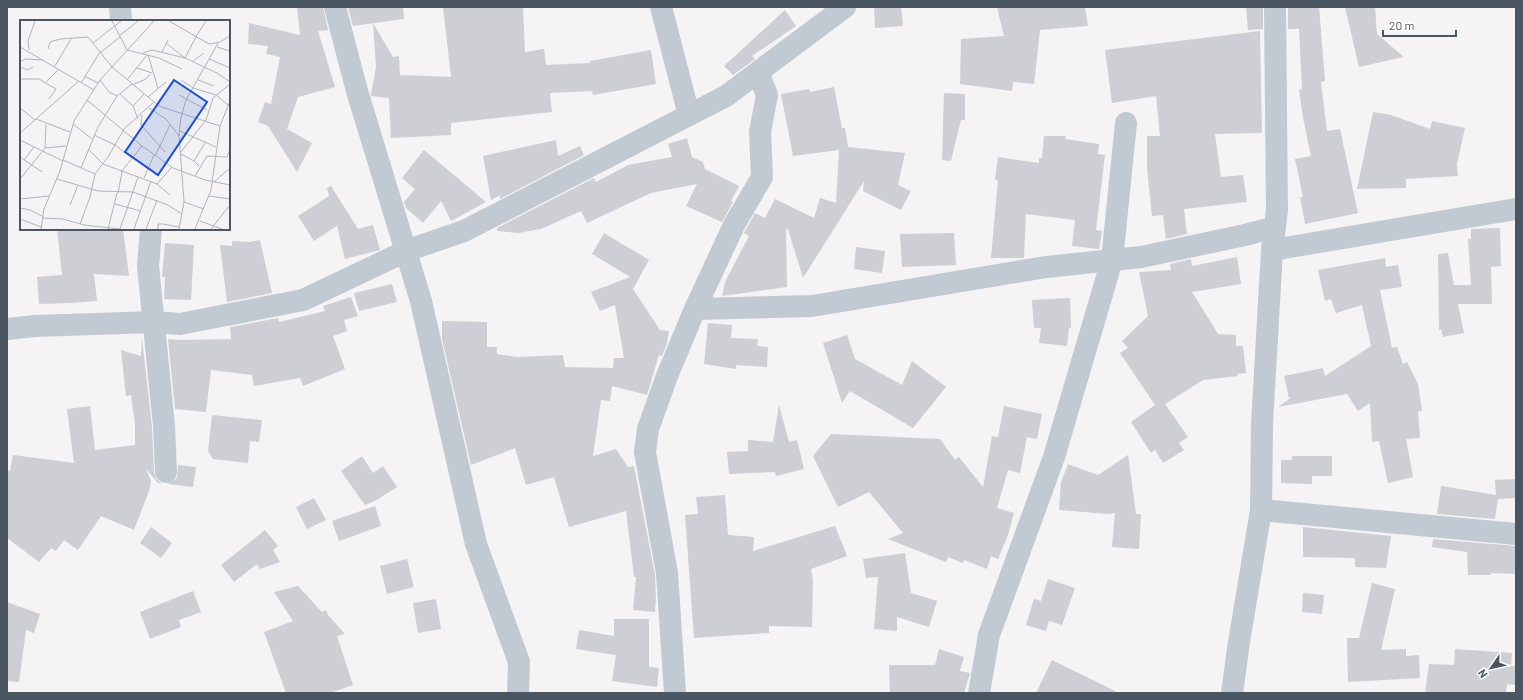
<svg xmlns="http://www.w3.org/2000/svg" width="1523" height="700" font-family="Barlow,sans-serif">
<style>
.building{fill:#cdcfd5}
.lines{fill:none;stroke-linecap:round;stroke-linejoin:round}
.minor{stroke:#c1cad2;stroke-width:22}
.inset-road{fill:none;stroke:#b1b4b9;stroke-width:1}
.view{fill:#1d4ed8;fill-opacity:0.15;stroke:#1d4ed8;stroke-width:2}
.inset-edge{fill:none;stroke:#4a5661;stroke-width:2}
</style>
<rect width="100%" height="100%" fill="#f5f3f3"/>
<g class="building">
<polygon points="297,7 323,7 328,30 318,31 335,87 298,97 287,129 312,143 297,172 268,126 258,122 265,102 271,104 280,57 266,54 268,46 248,44 249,23 300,35"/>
<polygon points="348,7 403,7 404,19 353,26"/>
<polygon points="443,7 523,7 525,52 544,49 546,65 590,63 590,61 651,50 656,84 593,95 592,91 550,93 552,112 451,123 451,135 391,138 389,98 371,96 371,94 376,67 373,23 393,57 399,56 400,75 451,77"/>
<polygon points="874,7 901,7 903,26 875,28"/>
<polygon points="997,7 1085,7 1088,26 1040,30 1034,84 1013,82 1012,91 960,84 961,39 1004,36"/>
<polygon points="1246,7 1263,7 1263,29 1248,30"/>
<polygon points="1288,7 1319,7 1325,81 1321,82 1327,131 1340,129 1358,213 1305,224 1300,197 1303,197 1295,159 1311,156 1303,118 1299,90 1302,89 1299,29 1288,29"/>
<polygon points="1345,7 1375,7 1377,34 1404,57 1359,67"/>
<polygon points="785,10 796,26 752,56 755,59 733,75 724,66"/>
<polygon points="1260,31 1262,133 1215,134 1221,177 1243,175 1247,202 1184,209 1187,234 1166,239 1163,215 1152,216 1147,168 1147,136 1160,136 1156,96 1112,103 1105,50"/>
<polygon points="834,87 842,128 845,128 848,147 905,153 898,185 911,191 901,210 863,191 864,181 803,278 788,229 786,229 787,287 722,296 725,282 749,236 744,233 755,213 765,218 775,199 814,218 820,198 836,203 839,150 793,156 781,94 809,89 810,92"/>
<polygon points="944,93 965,94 965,120 961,120 951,161 942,160"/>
<polygon points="1373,112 1391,115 1430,129 1432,121 1465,128 1457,164 1458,176 1406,179 1406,188 1357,189"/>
<polygon points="1044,136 1066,136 1065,139 1099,144 1098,154 1105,155 1096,230 1102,231 1099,249 1072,246 1075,220 1026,214 1024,258 991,258 998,180 995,180 998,157 1039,163 1039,158 1042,158"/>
<polygon points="687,138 692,157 703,162 705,169 739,186 731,201 733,202 722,222 686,206 697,184 651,193 587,223 581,211 541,229 518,233 497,231 497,228 594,178 596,182 628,165 672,157 668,144"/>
<polygon points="556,140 558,156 580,146 584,155 500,199 500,195 491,200 483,156"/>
<polygon points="424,150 486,202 451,221 441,201 423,223 406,208 404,202 415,189 402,178"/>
<polygon points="331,186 358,229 373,225 380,250 345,259 337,226 314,241 298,216 329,196 327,188"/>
<polygon points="1500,228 1501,266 1491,267 1492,304 1458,304 1464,333 1443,337 1441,329 1439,330 1438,254 1448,253 1454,285 1471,285 1468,239 1471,239 1471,229"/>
<polygon points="57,229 123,229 129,276 94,274 97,301 70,303 39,304 37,277 62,275"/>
<polygon points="604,233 649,260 633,289 660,330 669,331 667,343 662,356 659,355 647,395 612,386 610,401 601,400 593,456 616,449 628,467 634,466 655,575 656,599 655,612 633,610 636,577 634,577 626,511 569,527 554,477 526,485 515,448 471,465 442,339 442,321 487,322 487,347 497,347 497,354 517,357 563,355 565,367 613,368 614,358 624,358 615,305 600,311 591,292 630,277 592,254"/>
<polygon points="954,233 956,265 902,267 900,234"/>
<polygon points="260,240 272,293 227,302 220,245 232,246 232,241 250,242"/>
<polygon points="165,243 194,245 191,300 164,299 165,277 162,277"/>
<polygon points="856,247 885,251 882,273 854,269"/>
<polygon points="1237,257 1241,284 1192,292 1218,334 1236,335 1236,346 1243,346 1246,373 1237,374 1238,376 1203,380 1165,404 1188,437 1179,443 1184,450 1163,463 1155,450 1151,453 1131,422 1155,405 1120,353 1128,348 1122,341 1148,316 1139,272 1171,270 1170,264 1191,259 1192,266"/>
<polygon points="1385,258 1386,267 1398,265 1402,287 1380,290 1392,348 1397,347 1403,364 1407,362 1418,384 1422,411 1418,411 1420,438 1406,439 1413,477 1388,483 1379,441 1372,442 1370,403 1358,411 1347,394 1278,407 1292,397 1289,398 1284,376 1323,368 1325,376 1371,346 1362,305 1336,313 1331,299 1325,301 1318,270"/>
<polygon points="392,284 397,302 359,311 354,293"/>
<polygon points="351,297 358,316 344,320 347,331 333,336 345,369 303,386 300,378 254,386 252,375 211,370 206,412 175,409 168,339 181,340 231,339 230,327 278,318 279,322 325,311 323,306"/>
<polygon points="1070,298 1071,328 1069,328 1067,346 1039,343 1041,328 1034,328 1032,300"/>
<polygon points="708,323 732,325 731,338 758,339 757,346 768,347 767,367 736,365 736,369 704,364"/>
<polygon points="847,335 855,359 902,385 912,361 946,387 913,428 850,391 842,403 823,343"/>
<polygon points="142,338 152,427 154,473 156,479 162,484 158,483 146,469 151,481 149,491 134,530 101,516 78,550 64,540 56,551 51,548 39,562 7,538 7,470 10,471 13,455 74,463 67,409 90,406 95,450 135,445 135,425 131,395 126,396 121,350 141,356"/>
<polygon points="779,405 789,442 797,440 804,469 776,476 775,472 729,474 727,452 748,451 748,440 773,442"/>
<polygon points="1004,406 1042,414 1037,439 1027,437 1020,473 1008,470 997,508 1014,513 1008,535 998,559 991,556 987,569 964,560 963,563 948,557 946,562 888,539 903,533 869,492 838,507 813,456 831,434 940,439 955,460 959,457 983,487 992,436 998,437"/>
<polygon points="212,415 262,420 259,442 250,441 248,463 213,459 208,451"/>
<polygon points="1128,455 1136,514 1141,514 1139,549 1112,547 1115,513 1108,514 1059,510 1061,482 1068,464 1098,475"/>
<polygon points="362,456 373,473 383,466 397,487 375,501 365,505 341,471"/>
<polygon points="1292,456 1332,456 1332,476 1312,476 1312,484 1281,483 1281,460 1292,460"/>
<polygon points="178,465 196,467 193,487 168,484 177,478"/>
<polygon points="1516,479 1516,498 1498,499 1495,519 1437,514 1441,486 1496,495 1495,480"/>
<polygon points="725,495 728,535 754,537 753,551 835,526 847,556 811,569 813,580 812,627 769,626 769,633 694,638 685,515 698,514 696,497"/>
<polygon points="314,498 326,520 307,529 296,507"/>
<polygon points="375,506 381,526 339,541 332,521"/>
<polygon points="151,527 172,543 161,558 140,543"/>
<polygon points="1303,527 1391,536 1386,568 1355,567 1355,558 1303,557"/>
<polygon points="265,530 278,546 273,550 280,562 260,569 257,564 234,582 221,565"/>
<polygon points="1433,539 1516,546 1516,574 1491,573 1491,575 1468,575 1467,552 1432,547"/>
<polygon points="905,553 911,593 937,601 929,627 897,617 897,631 874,629 878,577 866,578 863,559"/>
<polygon points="407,559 414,587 387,594 380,566"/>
<polygon points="1048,579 1075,588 1062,625 1049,621 1046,631 1026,625 1034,599 1041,601"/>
<polygon points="1372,583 1395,589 1381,650 1406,649 1406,656 1419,655 1420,678 1348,682 1347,638 1359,638"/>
<polygon points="298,586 322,612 326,610 328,615 345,634 337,636 353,685 330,693 286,693 264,632 293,621 274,592"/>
<polygon points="193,591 201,612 179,620 181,627 150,639 140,612"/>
<polygon points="1303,593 1324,595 1322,614 1302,612"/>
<polygon points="436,599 441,629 418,633 413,603"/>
<polygon points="7,602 40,614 34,633 26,630 19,682 7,681"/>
<polygon points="614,619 649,619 649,667 659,668 657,687 612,681 616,655 576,649 579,630 614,636"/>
<polygon points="939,649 964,657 960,671 970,673 964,693 890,693 889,665 935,665"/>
<polygon points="1455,649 1512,653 1511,666 1516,666 1516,685 1507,684 1506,693 1425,693 1429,664 1454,665"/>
<polygon points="1052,660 1119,693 1036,693"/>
</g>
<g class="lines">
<g class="minor">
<polyline points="120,7 121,21"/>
<polyline points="335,7 357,91 421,301 476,544 519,662 518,693"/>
<polyline points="661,7 689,115"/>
<polyline points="151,229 148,266 164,426 166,472"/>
<polyline points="1272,250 1516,209"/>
<polyline points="695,309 812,306 1046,267 1141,257 1245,235 1275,227"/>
<polyline points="7,329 35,326 154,322 180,324 303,300 406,251 464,231 726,96 845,7"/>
<polyline points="1261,510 1516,534"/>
<polyline points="675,693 667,573 645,452 648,429 667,376 695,309 734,225 762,177 760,132 767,95 758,72"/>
<polyline points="979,693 989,635 1054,457 1112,260 1126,123"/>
<polyline points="1232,693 1239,642 1261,510 1262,424 1272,250 1277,210 1275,7"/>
</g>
</g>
<g transform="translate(20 20)">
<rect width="210" height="210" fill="#f5f3f3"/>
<path class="inset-road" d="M92,1l15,29 32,8 23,11M149,1l40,23 11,-2 10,-6M177,15l9,-14M99,16l19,-15M73,23l28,-22M146,23l19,15M0,27l74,43M197,27l13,4M28,29l2,-7 10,-3 28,-2 24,30M9,30l-1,-9 7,-20M81,32l19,-15M142,32l6,-12M123,33l9,-3 33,8 12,-23M128,35l10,33M165,38l32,15 13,9M189,39l21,9M0,42l5,-3 18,1M172,42l12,-9M35,46l16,-27M0,47l8,3 5,-3M92,47l47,39 61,20M117,48l15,5M184,48l14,-25M64,56l14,7M0,59h19l17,10 -7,10M80,60l9,12 8,4M107,60l20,-25M161,60l12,8 23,7 12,10M178,60l16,6M25,63l14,-14M61,63l19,-31M112,65l14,-6 4,-5M100,74l13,12M159,75l28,15M128,77l18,-15M67,80l55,46 31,22 32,12 25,5M0,88l15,12M129,88l17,11 13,17M122,95l-1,10 24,27M16,99l34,13M118,99l-5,-13 11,-12M53,104l19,15M104,109l30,-27M160,111l36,16M0,113l59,-52M74,115l21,10 17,13M0,120l43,21M25,128l21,-2M68,129l15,15 54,20 15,-17M161,132l25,-32 7,-22 17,-14M161,134l13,7 5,5M135,136l15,-31M0,137l22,15M4,140l10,-13M43,140l32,14M174,141l11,-18M61,148l17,-41 19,-31 15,-12M101,152l21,-26M175,156l12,-20 20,1 3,-8M124,158l10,-23M0,159l25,-31 1,-24M37,159l41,12 35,1 35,13 14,9M194,162l16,-14M137,164l13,11M98,173l4,-21M189,176l21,3M0,179l29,-3M164,182l20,7M95,184l26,7M50,185l8,-20M0,188l10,2 12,6M22,198l21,1 21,6 36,4M0,199l21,8M180,201l22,8M60,204l10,-27 5,-23 13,-17 16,-28M21,209l3,-20 16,-38 14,-50 26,-41 54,-59M88,209l9,-36M100,209l18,-52M114,209l17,-48M126,209l11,-29M138,209v-5h5l16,3M159,209l5,-27 -5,-68 2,-17 5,-17 18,-32M175,209l16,-39 9,-64 10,-25M191,209l19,-24"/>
<path class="view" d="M154,60l33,22 -49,73 -33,-23z"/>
<rect width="210" height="210" class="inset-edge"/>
</g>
<rect width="1523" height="700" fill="none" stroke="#4a5661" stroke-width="16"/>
<g transform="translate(1491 668) rotate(236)" stroke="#ffffff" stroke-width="3" paint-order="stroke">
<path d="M0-3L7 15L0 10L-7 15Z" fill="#4a5661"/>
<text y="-6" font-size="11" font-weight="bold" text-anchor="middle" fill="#4a5661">N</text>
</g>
<path d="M1383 30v6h73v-6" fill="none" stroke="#4a5661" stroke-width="2"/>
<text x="1389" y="30" font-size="12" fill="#4a5661" stroke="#ffffff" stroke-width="3" paint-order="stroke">20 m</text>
</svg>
